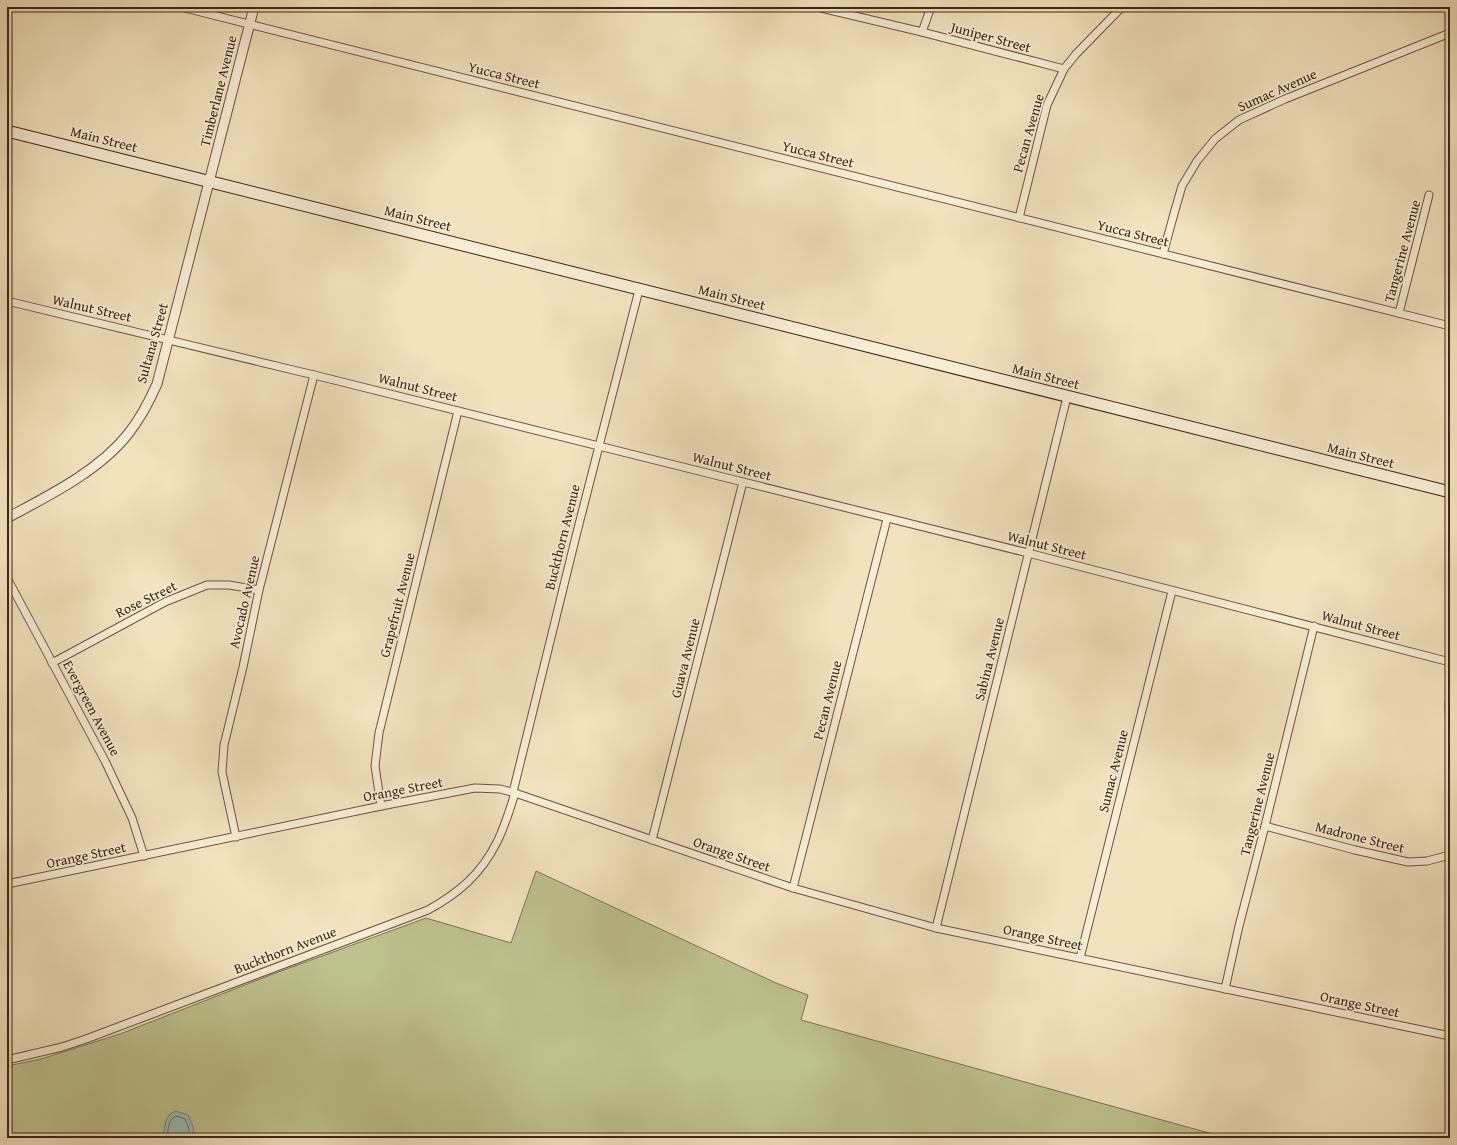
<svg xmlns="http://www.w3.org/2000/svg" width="1457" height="1145" font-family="'Gentium Book Plus',serif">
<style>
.green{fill:#bec28e;stroke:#7c7450}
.water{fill:#9bbdb4;stroke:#748173}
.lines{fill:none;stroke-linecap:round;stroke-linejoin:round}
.shore{stroke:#6a7262;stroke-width:1}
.minor-casing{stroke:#68563c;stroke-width:9}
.tertiary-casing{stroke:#68563c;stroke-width:11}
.secondary-casing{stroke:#3a2711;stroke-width:13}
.minor{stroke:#f7ecd4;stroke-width:7}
.tertiary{stroke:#f7ecd4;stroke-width:9}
.secondary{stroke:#f7ecd4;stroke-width:11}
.labels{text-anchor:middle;stroke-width:3.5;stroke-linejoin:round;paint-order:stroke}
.street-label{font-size:14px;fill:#3a2711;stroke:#f7ecd4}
</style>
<rect width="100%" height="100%" fill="#f2e2bd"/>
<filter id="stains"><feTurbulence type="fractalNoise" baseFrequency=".005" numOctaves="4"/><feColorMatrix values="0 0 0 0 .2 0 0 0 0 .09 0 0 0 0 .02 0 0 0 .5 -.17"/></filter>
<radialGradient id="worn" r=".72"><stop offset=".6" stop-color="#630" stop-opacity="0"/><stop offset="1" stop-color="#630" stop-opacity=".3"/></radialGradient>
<polygon class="green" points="536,871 776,983 808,995 801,1020 1227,1138 7,1138 7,1066 41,1059 120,1034 273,974 426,918 511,943"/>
<path class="water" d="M176,1111l12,4 6,14 -3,9h-28c2,-11 1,-23 13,-27z"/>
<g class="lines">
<path class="shore" d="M167,1138c1,-8 1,-20 10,-22l8,3 4,10 -1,9"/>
<g class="minor-casing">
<g id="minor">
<polyline points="181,7 1450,326"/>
<polyline points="817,7 922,32 1064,69"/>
<polyline points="922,32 931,7"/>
<polyline points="1019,218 1047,105 1064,69 1076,54 1122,7"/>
<polyline points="1163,254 1175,210 1182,186 1197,161 1215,139 1239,120 1285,99 1450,33"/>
<polyline points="7,301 314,375 743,482 1028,553 1450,662"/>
<polyline points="1399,313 1429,195"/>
<polyline points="7,578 105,761 132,818 144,856"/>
<polyline points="52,663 165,602 207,585 229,585 259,590"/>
<polyline points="1450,698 1449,704 1450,736"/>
<polyline points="513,792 577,532 639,290"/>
<polyline points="381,806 375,766 379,733 458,411"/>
<polyline points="1265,826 1355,850 1408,862 1427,861 1450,855"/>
<polyline points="236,837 222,772 224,745 243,667 259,590 314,375"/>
<polyline points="652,840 743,482"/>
<polyline points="7,884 381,806 475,788 500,789 515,793 793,888 936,928 1450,1036"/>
<polyline points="793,888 887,519"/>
<polyline points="936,928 1067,397"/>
<polyline points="1080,958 1172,591"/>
<polyline points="1225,989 1239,926 1265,826 1314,626"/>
<path d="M7,1060l55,-13 24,-8 342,-129c31,-17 53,-36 69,-68 8,-16 13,-33 18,-49"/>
</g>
</g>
<g class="tertiary-casing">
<path id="tertiary" d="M7,518c41,-22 92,-47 121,-84 12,-15 21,-32 29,-50l97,-377"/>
</g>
<g class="secondary-casing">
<polyline id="secondary" points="7,131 1450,492"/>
</g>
<use href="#minor" class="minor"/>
<use href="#tertiary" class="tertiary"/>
<use href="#secondary" class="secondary"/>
</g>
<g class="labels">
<g class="street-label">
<text transform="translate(991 37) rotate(15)" y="5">Juniper Street</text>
<text transform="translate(504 75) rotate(14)" y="5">Yucca Street</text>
<text transform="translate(1277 90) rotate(-24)" y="5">Sumac Avenue</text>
<text transform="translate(218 91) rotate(-76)" y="5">Timberlane Avenue</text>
<text transform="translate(1028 133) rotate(-74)" y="5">Pecan Avenue</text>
<text transform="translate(104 139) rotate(14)" y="5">Main Street</text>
<text transform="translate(818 154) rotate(14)" y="5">Yucca Street</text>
<text transform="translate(418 218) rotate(14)" y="5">Main Street</text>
<text transform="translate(1133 233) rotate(14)" y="5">Yucca Street</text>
<text transform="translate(1402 251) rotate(-75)" y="5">Tangerine Avenue</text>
<text transform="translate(732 297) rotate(14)" y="5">Main Street</text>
<text transform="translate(92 308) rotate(13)" y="5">Walnut Street</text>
<text transform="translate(152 343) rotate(-74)" y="5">Sultana Street</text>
<text transform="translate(1046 376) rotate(14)" y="5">Main Street</text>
<text transform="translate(418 387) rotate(14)" y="5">Walnut Street</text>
<text transform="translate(1361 455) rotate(14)" y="5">Main Street</text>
<text transform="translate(732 466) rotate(14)" y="5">Walnut Street</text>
<text transform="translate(562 537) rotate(-76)" y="5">Buckthorn Avenue</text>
<text transform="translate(1047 545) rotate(14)" y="5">Walnut Street</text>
<text transform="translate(146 599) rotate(-26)" y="5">Rose Street</text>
<text transform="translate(244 602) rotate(-77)" y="5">Avocado Avenue</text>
<text transform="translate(397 605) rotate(-76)" y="5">Grapefruit Avenue</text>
<text transform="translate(1361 625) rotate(15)" y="5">Walnut Street</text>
<text transform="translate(685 658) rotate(-76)" y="5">Guava Avenue</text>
<text transform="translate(989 659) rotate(-76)" y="5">Sabina Avenue</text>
<text transform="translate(827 700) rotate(-76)" y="5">Pecan Avenue</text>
<text transform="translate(92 708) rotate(62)" y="5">Evergreen Avenue</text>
<text transform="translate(1113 771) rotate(-76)" y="5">Sumac Avenue</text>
<text transform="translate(403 789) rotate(-11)" y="5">Orange Street</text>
<text transform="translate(1257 804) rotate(-76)" y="5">Tangerine Avenue</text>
<text transform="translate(1360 837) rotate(14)" y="5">Madrone Street</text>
<text transform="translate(732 854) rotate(19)" y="5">Orange Street</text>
<text transform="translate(86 855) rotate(-12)" y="5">Orange Street</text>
<text transform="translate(1043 937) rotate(12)" y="5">Orange Street</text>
<text transform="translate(285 950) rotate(-21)" y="5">Buckthorn Avenue</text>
<text transform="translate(1360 1004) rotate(12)" y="5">Orange Street</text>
</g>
</g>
<rect width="1457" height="1145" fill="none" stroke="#f2e2bd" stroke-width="24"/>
<rect x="8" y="8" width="1441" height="1129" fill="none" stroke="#3a2711" stroke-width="2"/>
<rect x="12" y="12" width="1433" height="1121" fill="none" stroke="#3a2711"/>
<rect width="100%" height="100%" filter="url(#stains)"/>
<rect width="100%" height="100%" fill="url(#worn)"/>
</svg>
